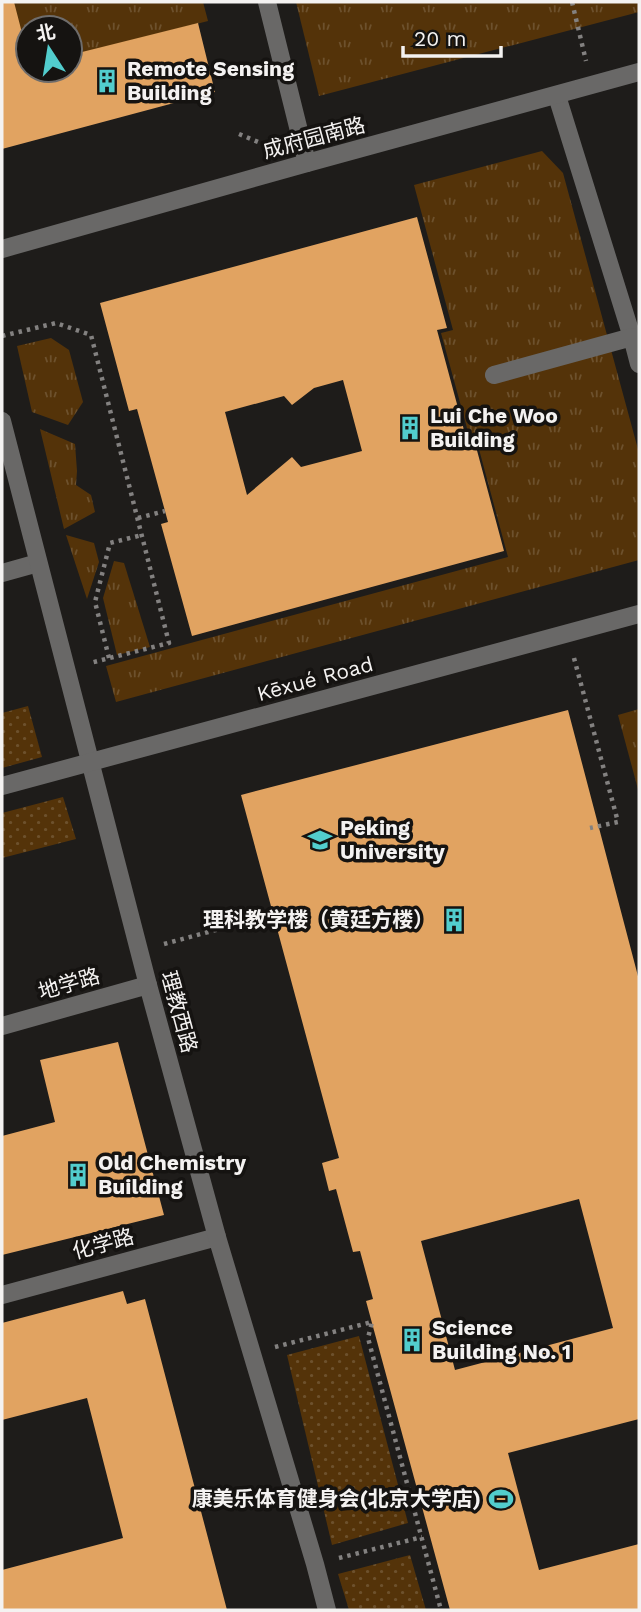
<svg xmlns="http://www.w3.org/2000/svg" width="641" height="1612" font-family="'Work Sans','Noto Sans SC',sans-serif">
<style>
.grass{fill:url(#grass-tufts)}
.garden{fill:url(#garden-dots)}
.building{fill:#e1a361;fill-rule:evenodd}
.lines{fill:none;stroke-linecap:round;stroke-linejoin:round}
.path{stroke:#838180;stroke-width:4.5;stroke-dasharray:3.5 5;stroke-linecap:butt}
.lane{stroke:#696867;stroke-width:18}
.street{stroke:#696867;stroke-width:18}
.labels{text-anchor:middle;stroke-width:7;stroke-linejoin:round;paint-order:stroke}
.poi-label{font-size:21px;font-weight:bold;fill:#f4f2f1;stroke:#151311;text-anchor:start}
.street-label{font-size:21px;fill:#f4f2f1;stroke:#151311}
</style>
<defs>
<pattern id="grass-tufts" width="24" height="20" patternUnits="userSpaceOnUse" patternTransform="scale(1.75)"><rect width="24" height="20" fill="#543309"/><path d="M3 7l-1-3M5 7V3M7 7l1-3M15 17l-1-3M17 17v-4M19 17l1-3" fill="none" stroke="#6d512d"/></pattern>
<pattern id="garden-dots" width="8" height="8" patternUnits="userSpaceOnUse" patternTransform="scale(1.75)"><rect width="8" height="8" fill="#543309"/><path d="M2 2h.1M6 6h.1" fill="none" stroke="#6d512d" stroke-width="1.8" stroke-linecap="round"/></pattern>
</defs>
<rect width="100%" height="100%" fill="#1e1c1a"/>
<g class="grass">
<polygon points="2,2 203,2 208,21 70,56 70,28 28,28 28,56 21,29 2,33"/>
<polygon points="296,2 639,2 639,12 319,96"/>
<polygon points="542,151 563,173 639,453 639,560 116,702 106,666 508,557 476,438 470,439 441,333 453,330 414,185"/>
<polygon points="51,338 69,350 83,402 68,425 32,412 17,346"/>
<polygon points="40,429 75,444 77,471 76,485 91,495 95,512 64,529"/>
<polygon points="66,535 94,543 99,562 87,599"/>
<polygon points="114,561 124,563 150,647 117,655 103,598"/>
<polygon points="639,709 639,793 618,715"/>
</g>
<g class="garden">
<polygon points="28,706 42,757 2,768 2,713"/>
<polygon points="63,797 76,839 2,858 2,813"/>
<polygon points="359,1336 408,1523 332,1545 287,1355"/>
<polygon points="410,1555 426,1610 349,1610 338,1574"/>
</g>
<g class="building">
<polygon points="2,2 14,2 28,56 28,70 70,70 70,55 198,23 215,92 2,149"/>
<path d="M417,217l30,111 -10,2 31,115 7,-2 29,108 -312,85 -31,-112 7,-2 -31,-113 -8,2 -29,-108zM343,380l19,71 -61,16 -9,-10 -45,38 -22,-83 59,-16 8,9 22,-17z"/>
<path d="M568,710l71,270v439l-131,34 31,117 100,-26v66h-189l-84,-309 7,-2 -13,-48 -7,1 -17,-63 -7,2 -7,-28 17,-5 -98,-363zM579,1199l34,129 -158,42 -34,-129z"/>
<polygon points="118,1042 164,1215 2,1255 2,1136 55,1122 40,1060"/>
<polygon points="123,1291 127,1304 145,1299 227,1610 2,1610 2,1570 123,1538 87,1398 2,1420 2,1323"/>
</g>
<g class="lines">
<g class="path">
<polyline points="572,2 586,61"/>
<polyline points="239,134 270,147"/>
<polyline points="2,336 56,323 91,335 169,643 90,663"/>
<polyline points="138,518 165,511"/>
<polyline points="109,658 95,602 110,543 142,535"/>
<polyline points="574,658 618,822 590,828"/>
<polyline points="164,944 282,912"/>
<polyline points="275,1347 372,1322 368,1338 441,1610"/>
<polyline points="339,1558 422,1537"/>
</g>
<g class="lane">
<polyline points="267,2 307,163"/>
<polyline points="557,96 632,337"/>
<polyline points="494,375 632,337 639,364"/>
<polyline points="2,573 38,563"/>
<polyline points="2,1026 148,985"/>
<polyline points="2,1295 217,1237"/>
</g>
<g class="street">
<polyline points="2,249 307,163 639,72"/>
<polyline points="2,421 148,985 217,1237 315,1564 327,1610"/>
<polyline points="2,786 639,614"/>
</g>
</g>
<defs>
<g id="building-bare" transform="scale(1.89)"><path d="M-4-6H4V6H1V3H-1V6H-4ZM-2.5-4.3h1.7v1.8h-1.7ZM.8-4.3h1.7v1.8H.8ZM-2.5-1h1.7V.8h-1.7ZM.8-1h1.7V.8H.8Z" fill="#52cdcd" stroke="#151311" stroke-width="2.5" paint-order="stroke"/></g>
<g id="university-bare" transform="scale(1.89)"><path d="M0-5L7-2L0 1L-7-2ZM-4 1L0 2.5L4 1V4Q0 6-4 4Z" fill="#52cdcd" stroke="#151311" stroke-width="2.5" paint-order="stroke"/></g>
<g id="stadium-bare" transform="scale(1.89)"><path d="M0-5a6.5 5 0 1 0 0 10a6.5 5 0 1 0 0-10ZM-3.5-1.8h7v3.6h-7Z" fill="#52cdcd" stroke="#151311" stroke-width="2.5" paint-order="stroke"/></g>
</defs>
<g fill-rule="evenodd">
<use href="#building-bare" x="107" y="81"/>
<use href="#building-bare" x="410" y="428"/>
<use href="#university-bare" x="320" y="840"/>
<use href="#building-bare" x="454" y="920"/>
<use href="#building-bare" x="78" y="1175"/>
<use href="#building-bare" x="412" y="1340"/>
<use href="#stadium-bare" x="501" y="1499"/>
</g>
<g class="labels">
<g class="poi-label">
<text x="127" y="76">Remote Sensing<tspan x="127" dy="24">Building</tspan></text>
<text x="430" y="423">Lui Che Woo<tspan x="430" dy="24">Building</tspan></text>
<text x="340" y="835">Peking<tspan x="340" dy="24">University</tspan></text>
<text x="434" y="927" text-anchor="end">理科教学楼（黄廷方楼）</text>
<text x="98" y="1170">Old Chemistry<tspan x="98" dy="24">Building</tspan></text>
<text x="432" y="1335">Science<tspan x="432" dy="24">Building No. 1</tspan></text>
<text x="481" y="1506" text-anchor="end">康美乐体育健身会(北京大学店)</text>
</g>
<g class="street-label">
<text transform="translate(314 138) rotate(-15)" y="7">成府园南路</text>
<text transform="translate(315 679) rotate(-15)" y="7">Kēxué Road</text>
<text transform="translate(69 984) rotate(-16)" y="7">地学路</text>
<text transform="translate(179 1012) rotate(75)" y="7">理教西路</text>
<text transform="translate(103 1244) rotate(-15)" y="7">化学路</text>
</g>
</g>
<rect width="641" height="1612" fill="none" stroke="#f4f2f1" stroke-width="7"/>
<g transform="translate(49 49) rotate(348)"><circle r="33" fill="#151311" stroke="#6e6c6b" stroke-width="2"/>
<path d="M0-5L12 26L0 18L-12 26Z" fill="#52cdcd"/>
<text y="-10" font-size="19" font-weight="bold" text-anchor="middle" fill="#f4f2f1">北</text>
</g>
<path d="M403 46v10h98v-10" fill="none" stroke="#f4f2f1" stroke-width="3.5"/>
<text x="414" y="46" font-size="21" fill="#f4f2f1" stroke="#151311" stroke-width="5" paint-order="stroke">20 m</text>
</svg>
